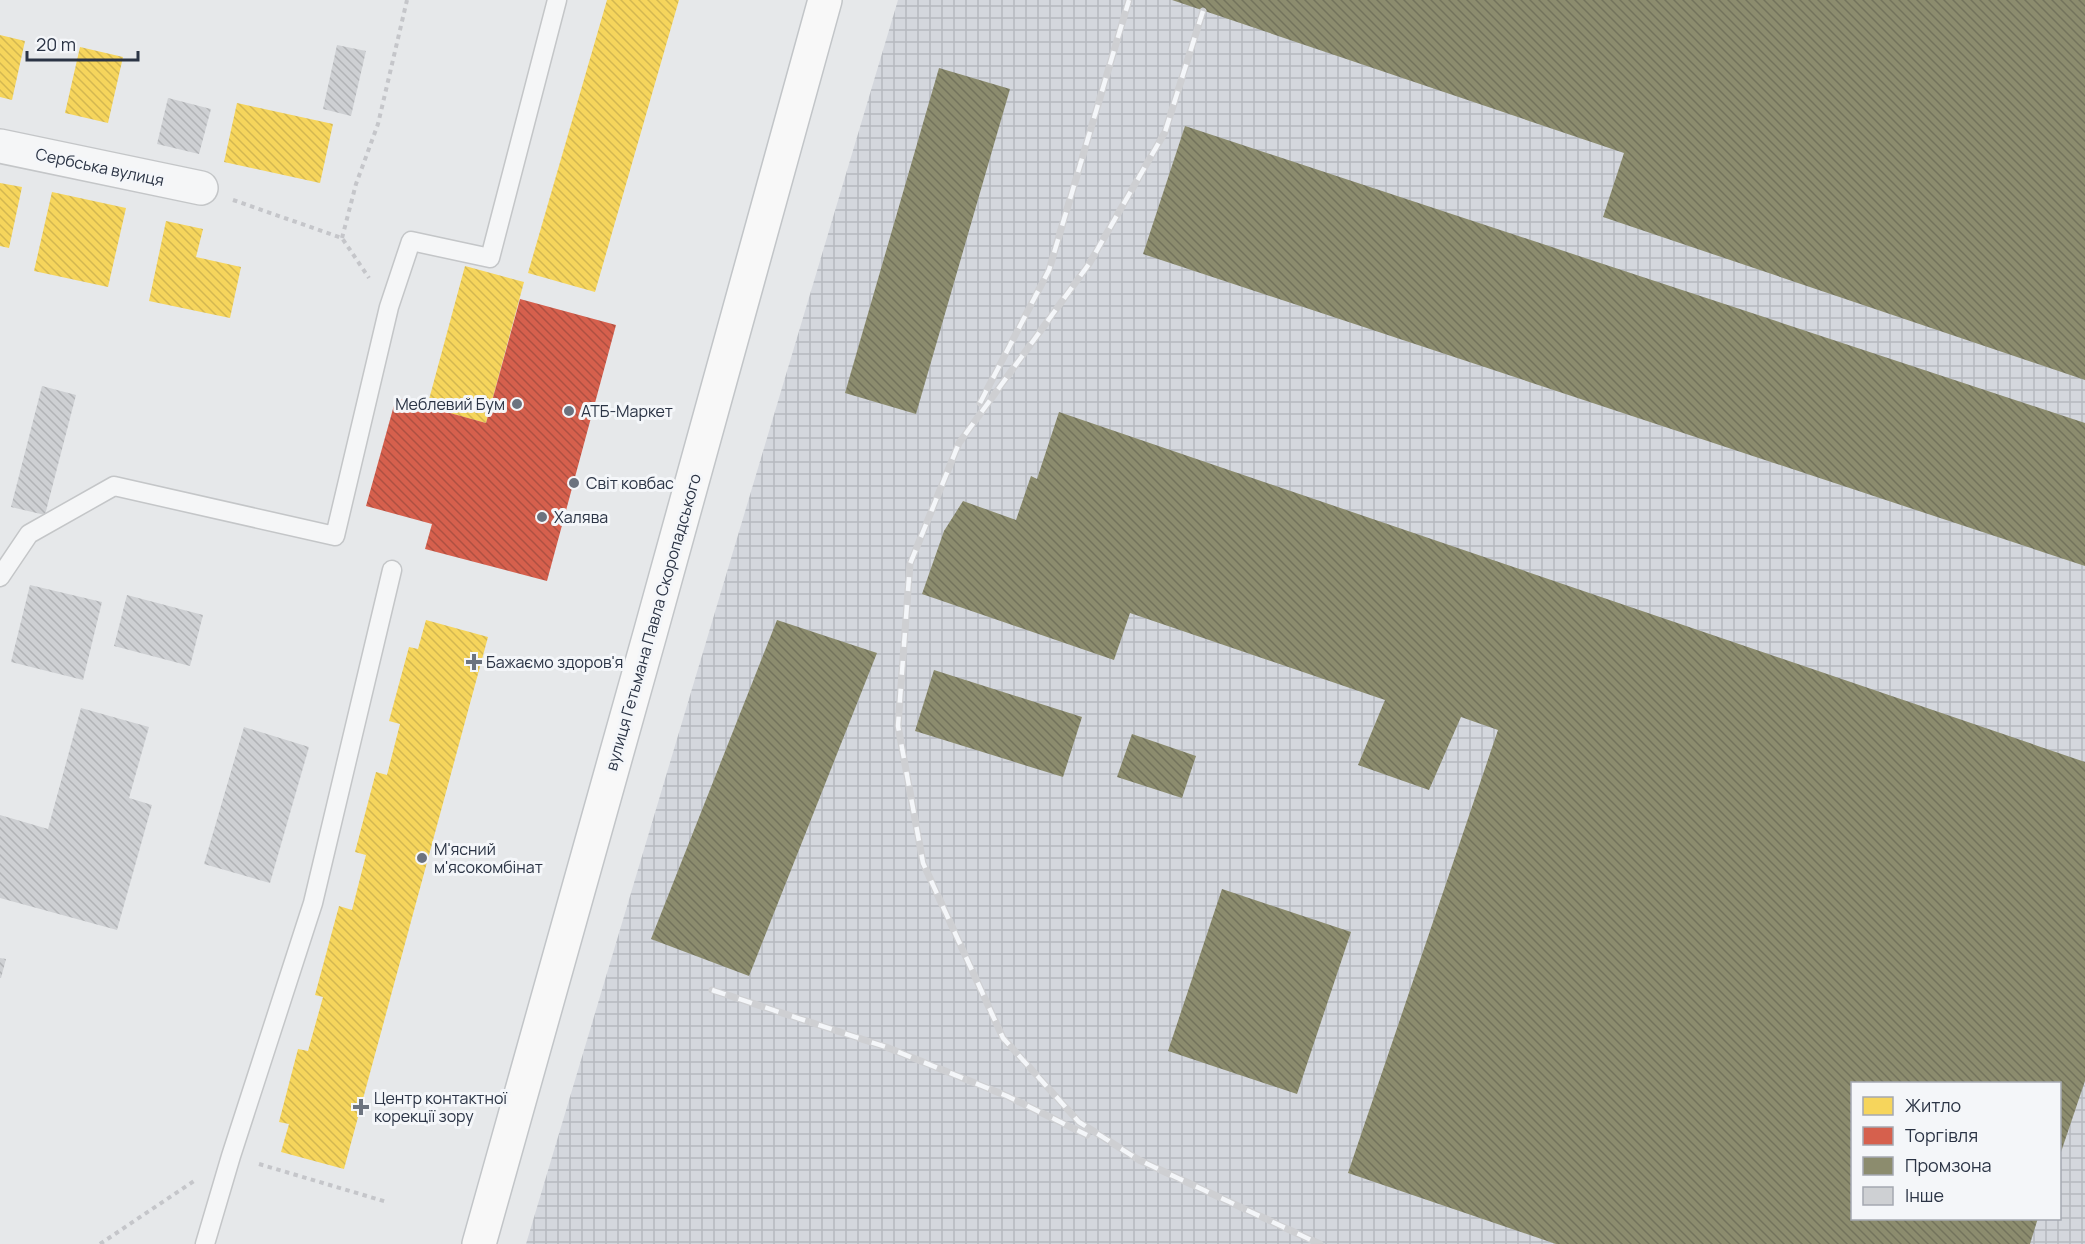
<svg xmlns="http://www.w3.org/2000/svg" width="2085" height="1244" font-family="Manrope,sans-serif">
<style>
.industrial{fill:url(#industrial-grid);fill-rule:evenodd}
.homes{fill:url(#homes-back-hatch)}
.shops{fill:url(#shops-back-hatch)}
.industry{fill:url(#industry-back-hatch)}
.building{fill:url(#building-back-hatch)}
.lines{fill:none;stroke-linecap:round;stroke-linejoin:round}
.service-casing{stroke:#c4c6c8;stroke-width:21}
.minor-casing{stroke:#c4c6c8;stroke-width:36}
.primary-casing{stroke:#c2c5c8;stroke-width:36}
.path{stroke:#c5c6ca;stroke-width:4;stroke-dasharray:4.5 4.5;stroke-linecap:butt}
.service{stroke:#f5f6f7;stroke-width:18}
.minor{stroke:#f5f6f7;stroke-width:33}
.primary{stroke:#f8f8f8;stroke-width:33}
.rail-casing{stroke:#cecfd2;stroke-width:7}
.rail{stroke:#f4f6f9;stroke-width:4.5;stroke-dasharray:14;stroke-linecap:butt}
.poi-dot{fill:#6c737f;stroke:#f4f6f9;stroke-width:2}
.labels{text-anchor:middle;stroke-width:6;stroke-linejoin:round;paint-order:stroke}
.street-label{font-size:16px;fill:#2b3445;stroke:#f4f6f9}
.poi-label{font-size:16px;fill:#2b3445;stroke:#f4f6f9;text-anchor:start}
</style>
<defs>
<pattern id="industrial-grid" width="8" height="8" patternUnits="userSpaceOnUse" patternTransform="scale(1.5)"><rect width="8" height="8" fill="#d4d7dd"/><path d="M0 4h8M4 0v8" fill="none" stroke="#b6b9bf"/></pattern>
<pattern id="homes-back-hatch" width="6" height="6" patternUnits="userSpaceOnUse" patternTransform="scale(1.5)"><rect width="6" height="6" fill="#f6d55c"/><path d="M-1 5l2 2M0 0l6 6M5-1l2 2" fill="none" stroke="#d3b751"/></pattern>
<pattern id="shops-back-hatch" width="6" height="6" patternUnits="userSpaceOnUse" patternTransform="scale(1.5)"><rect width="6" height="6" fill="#d6604d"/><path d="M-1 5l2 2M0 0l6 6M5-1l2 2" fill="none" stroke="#ae5042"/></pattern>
<pattern id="industry-back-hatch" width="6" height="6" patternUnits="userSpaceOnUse" patternTransform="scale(1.5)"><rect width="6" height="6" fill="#8c8c6e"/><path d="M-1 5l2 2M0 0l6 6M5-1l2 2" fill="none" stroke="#73735c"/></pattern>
<pattern id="building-back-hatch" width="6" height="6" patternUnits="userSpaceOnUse" patternTransform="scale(1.5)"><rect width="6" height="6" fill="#ced0d3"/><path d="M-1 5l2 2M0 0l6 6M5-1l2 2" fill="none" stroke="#b1b3b6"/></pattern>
</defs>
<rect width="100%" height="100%" fill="#e6e8ea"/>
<path class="industrial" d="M898,0h1187v1244h-1559zM1852,1084h208v134h-208z"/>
<g class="homes">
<polygon points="607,0 679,0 595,292 528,273"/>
<polygon points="0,35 25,41 12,100 0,97"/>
<polygon points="80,47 123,57 108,123 65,113"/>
<polygon points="237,103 333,124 320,183 224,162"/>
<polygon points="0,183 22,187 9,248 0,246"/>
<polygon points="52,192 126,208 108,287 34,271"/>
<polygon points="166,221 203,229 196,257 241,267 230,318 149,301"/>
<polygon points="465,266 524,282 486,423 427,407"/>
<polygon points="426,620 488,637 344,1169 281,1152 289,1124 279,1122 298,1049 308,1051 323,997 315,995 339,906 352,910 366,855 355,852 376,772 387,775 400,724 389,721 409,647 418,649"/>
</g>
<polygon class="shops" points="520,299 616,325 547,581 425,549 432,524 366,506 396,398 486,423"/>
<g class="industry">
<polygon points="1172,0 2085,0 2085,380 1603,217 1624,153"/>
<polygon points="939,68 1010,89 916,414 845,393"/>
<polygon points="1185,126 2085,423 2085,566 1143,254"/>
<polygon points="1059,412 2085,762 2085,1081 2060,1155 2060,1084 1852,1084 1852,1218 2038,1218 2030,1244 1556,1244 1348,1173 1498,730 1461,717 1429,790 1358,765 1385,700 1130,613 1114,660 922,594 944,531 963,501 1016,520 1031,476 1037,479"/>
<polygon points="777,620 877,653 749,976 651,939"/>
<polygon points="934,670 1082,717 1063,777 915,731"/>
<polygon points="1132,734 1196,756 1182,798 1117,777"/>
<polygon points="1222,889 1351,932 1297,1094 1168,1051"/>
</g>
<g class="building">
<polygon points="337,45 366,51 351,116 323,109"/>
<polygon points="168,98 211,109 199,154 157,144"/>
<polygon points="42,386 76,395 45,515 11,507"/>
<polygon points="30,585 102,602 83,680 11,662"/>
<polygon points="127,595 203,615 190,666 114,646"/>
<polygon points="81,708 149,727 129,798 152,805 117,930 0,898 0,815 48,829"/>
<polygon points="244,727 309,747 270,883 204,864"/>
<polygon points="0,958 6,959 1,978 0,978"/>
</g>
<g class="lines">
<g class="service-casing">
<g id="service">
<polyline points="0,577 29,534 114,486 335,536 389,307 411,241 490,258 557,0"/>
<polyline points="205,1244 231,1156 313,903 392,570"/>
</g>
</g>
<g class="minor-casing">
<polyline id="minor" points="0,146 201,188"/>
</g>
<g class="primary-casing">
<polyline id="primary" points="479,1244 650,634 825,0"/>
</g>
<g class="path">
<polyline points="233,200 342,238 369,278"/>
<polyline points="342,238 356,184 378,124 407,0"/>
<polyline points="259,1164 387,1202"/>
<polyline points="100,1244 194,1181"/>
</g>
<use href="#service" class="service"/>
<use href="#minor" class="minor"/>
<use href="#primary" class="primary"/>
<g class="rail-casing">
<g id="rail">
<polyline points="1203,11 1165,132 1089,264 959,443 910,564 898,726 923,863 1003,1038 1079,1122 1139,1160 1320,1244"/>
<polyline points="980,403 1049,270 1129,0"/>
<polyline points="712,990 886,1047 1007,1096 1087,1135"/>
</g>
</g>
<use href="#rail" class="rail"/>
</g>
<g class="poi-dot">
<circle cx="517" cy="404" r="6"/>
<circle cx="569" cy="411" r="6"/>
<circle cx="574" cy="483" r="6"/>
<circle cx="542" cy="517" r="6"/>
<path d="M471 653h6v6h6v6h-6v6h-6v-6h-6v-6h6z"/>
<circle cx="422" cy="858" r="6"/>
<path d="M358 1098h6v6h6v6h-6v6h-6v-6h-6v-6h6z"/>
</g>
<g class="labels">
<g class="street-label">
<text transform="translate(100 167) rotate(12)" y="6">Сербська вулиця</text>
<text transform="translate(653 622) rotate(-74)" y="6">вулиця Гетьмана Павла Скоропадського</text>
</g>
<g class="poi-label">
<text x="505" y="410" text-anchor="end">Меблевий Бум</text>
<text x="581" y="417">АТБ-Маркет</text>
<text x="586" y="489">Світ ковбас</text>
<text x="554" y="523">Халява</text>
<text x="486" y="668">Бажаємо здоров'я</text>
<text x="434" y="855">М'ясний<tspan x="434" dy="18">м'ясокомбінат</tspan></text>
<text x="374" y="1104">Центр контактної<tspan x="374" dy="18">корекції зору</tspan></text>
</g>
</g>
<rect x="1851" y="1082" width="210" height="138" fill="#f4f6f9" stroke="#a4a8b1" stroke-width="1.5"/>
<rect x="1863" y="1097" width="30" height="18" fill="#f6d55c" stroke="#a4a8b1" stroke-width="1.5"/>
<text x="1905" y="1112" font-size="18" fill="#2b3445">Житло</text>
<rect x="1863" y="1127" width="30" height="18" fill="#d6604d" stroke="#a4a8b1" stroke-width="1.5"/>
<text x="1905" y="1142" font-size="18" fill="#2b3445">Торгівля</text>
<rect x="1863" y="1157" width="30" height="18" fill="#8c8c6e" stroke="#a4a8b1" stroke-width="1.5"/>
<text x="1905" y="1172" font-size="18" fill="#2b3445">Промзона</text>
<rect x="1863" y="1187" width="30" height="18" fill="#ced0d3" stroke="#a4a8b1" stroke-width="1.5"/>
<text x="1905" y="1202" font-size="18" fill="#2b3445">Інше</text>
<path d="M27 51v9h111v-9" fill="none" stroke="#2b3445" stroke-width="3"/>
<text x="36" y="51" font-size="18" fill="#2b3445" stroke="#f4f6f9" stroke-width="4.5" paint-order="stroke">20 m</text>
</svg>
